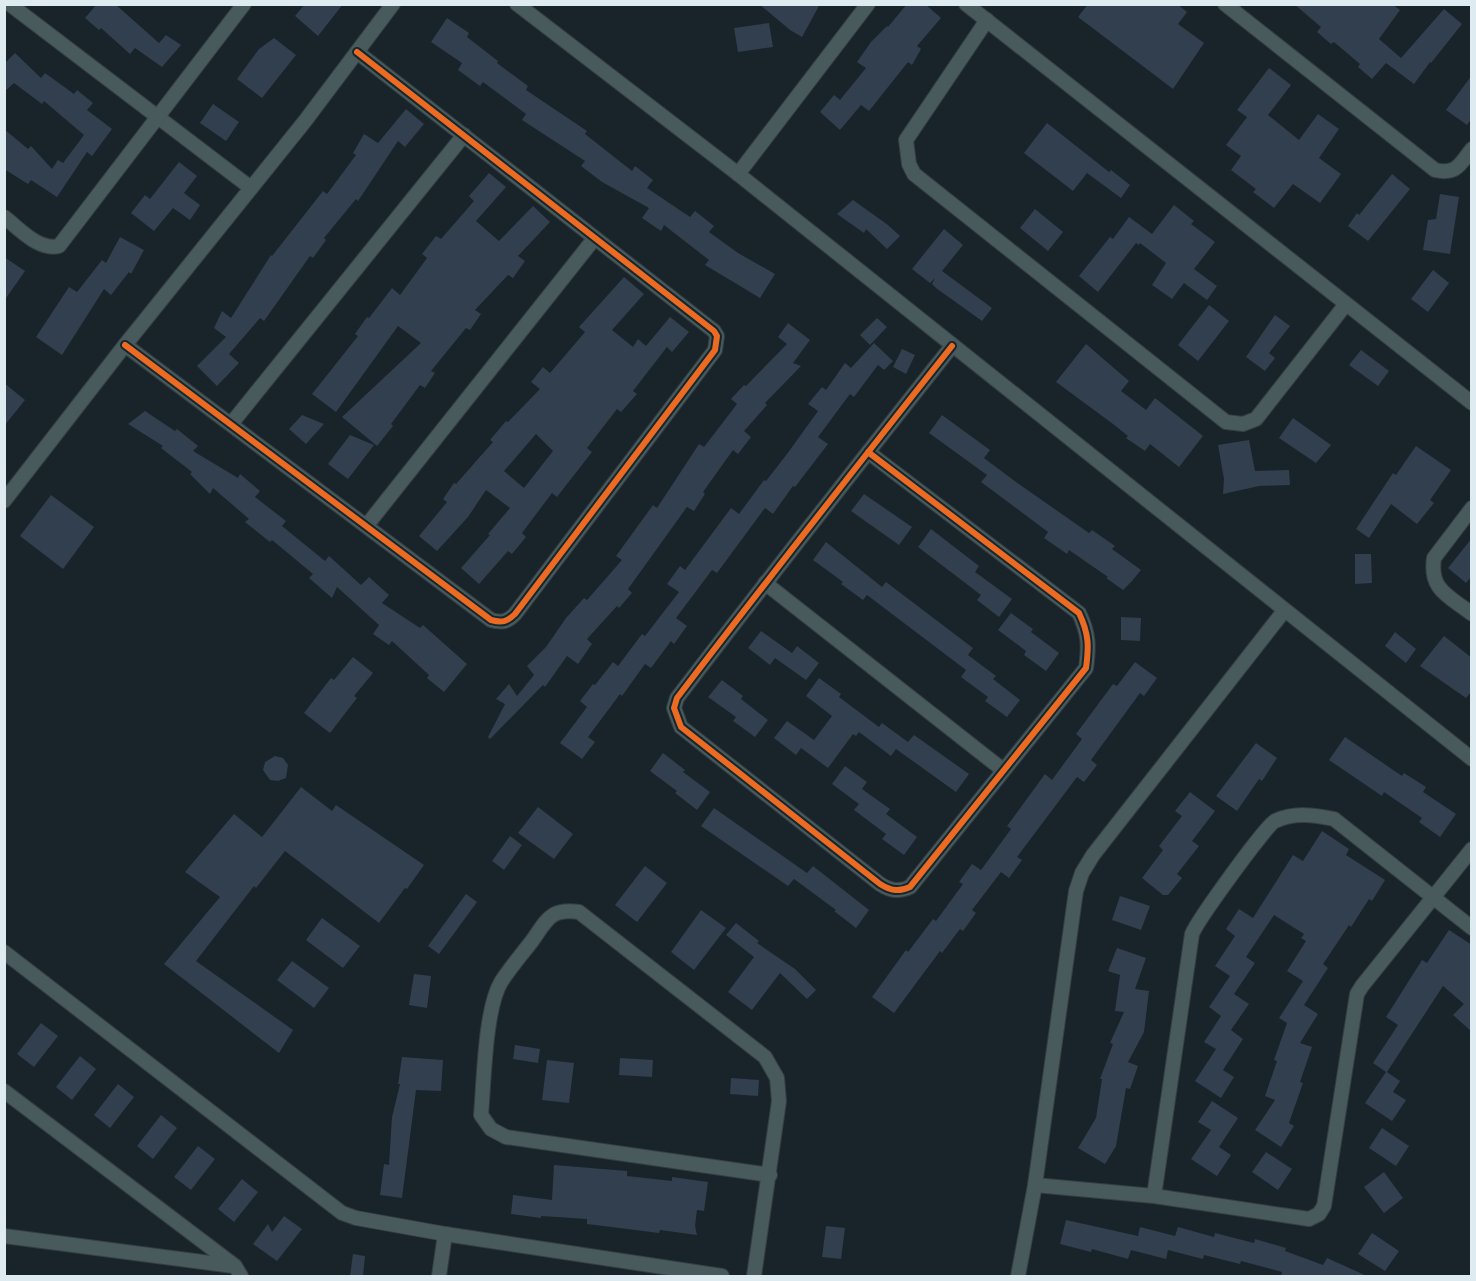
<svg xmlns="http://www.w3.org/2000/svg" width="1476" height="1281" font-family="Lato,sans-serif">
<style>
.building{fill:#313f4f;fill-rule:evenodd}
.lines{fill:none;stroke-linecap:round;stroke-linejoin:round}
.street-casing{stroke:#353f43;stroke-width:16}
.street{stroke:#485a5b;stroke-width:14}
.cycleway-casing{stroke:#12272f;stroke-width:10}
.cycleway{stroke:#ed6a23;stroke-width:6}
</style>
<rect width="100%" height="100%" fill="#182429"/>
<g class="building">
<polygon points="97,4 115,4 159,43 166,35 181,45 162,67 135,48 130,54 101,28 99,30 85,18"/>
<polygon points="305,4 343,4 318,36 295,16"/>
<polygon points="759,4 820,4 802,37 790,30"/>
<polygon points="907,4 925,4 941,18 917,46 921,49 912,65 908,62 869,111 861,105 840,130 820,112 834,95 840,100 866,68 857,62 871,42 887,26 888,27"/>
<polygon points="1088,4 1177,4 1187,12 1178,24 1204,43 1173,89 1078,17"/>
<polygon points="1294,4 1392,4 1400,10 1379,39 1401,58 1444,9 1462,24 1431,63 1430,62 1414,84 1386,63 1372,79 1358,67 1360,64 1334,42 1331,44 1317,32 1321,27"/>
<polygon points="447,18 469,33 467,37 498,61 497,63 528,86 526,90 587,131 585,134 632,171 635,166 653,180 647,188 690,217 695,211 714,226 709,232 738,253 775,274 760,298 705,265 709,260 664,225 661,231 642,218 649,208 602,182 581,166 585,161 522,120 526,114 483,82 480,86 458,70 462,63 431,42"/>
<polygon points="769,23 773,47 738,52 734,28"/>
<polygon points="274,38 296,55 262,98 237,79 259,49"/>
<polygon points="15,53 41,78 45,73 74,94 77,90 93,103 87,110 112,129 92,156 87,152 57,197 31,180 28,184 4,169 4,129 28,149 31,146 52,169 58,160 63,163 84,135 44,101 42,104 14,83 4,92 4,64"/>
<polygon points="1269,68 1291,85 1268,115 1299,140 1318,114 1339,129 1319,158 1341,174 1320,203 1293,184 1274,208 1253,192 1256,189 1231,170 1241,156 1226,145 1247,117 1237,110"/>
<polygon points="1472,75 1472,118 1467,125 1446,110"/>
<polygon points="213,104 239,122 226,141 200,123"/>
<polygon points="406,109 424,124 405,147 398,141 358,201 356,199 324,238 326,240 313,258 310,256 264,321 260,318 229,354 239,363 217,386 197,366 226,337 214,328 222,311 231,318 271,255 272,256 323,191 327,194 356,155 353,153 364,134 378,143"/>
<polygon points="1047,123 1109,172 1111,170 1130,185 1121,198 1087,173 1073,191 1024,153"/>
<polygon points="179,162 197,176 184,193 200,205 190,220 173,208 154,231 131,213 145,195 150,199"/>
<polygon points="489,173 506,187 476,221 499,241 533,206 550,222 518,256 525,261 513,278 508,275 475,310 481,314 470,330 466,328 431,371 435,373 425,388 420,385 391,424 393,426 377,446 342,417 421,343 398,326 336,412 312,394 358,336 355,334 367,317 369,318 392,288 400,295 427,258 422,254 436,236 441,239 474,201 469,196"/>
<polygon points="1392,174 1410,189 1368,241 1348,226 1357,213 1359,215"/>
<polygon points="1440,194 1459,197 1450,254 1423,250 1428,220 1436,219"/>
<polygon points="853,200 888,225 900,236 887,249 866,229 864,233 837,214"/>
<polygon points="1174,205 1194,221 1191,224 1215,242 1194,269 1217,286 1207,300 1184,283 1172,299 1152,285 1166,263 1140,243 1139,245 1136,243 1098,292 1079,276 1110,237 1113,239 1129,217 1152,234"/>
<polygon points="1035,209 1063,232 1048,251 1020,228"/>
<polygon points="944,229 963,245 942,271 992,308 982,321 936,288 932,284 935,278 930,283 912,269"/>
<polygon points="120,237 144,250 131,274 129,272 111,295 104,289 62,355 36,337 69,287 77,292 102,260 106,263"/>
<polygon points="4,257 25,271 4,301"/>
<polygon points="1433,270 1449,283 1428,312 1411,299"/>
<path d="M624,277l20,17 -32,36 21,17 5,-8 8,7 24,-29 19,15 -17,20 -5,-5 -34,44 4,3 -16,18 -4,-3 -30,39 5,4 -35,45 -5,-4 -30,40 4,4 -14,17 -4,-3 -29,33 -18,-16 29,-33 -2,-1 22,-26 -24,-18 -18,27 -31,34 -18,-15 28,-34 -4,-3 11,-16 2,1 37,-42 -3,-2 16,-19 2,1 32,-33 -9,-7 12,-15 7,6 35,-41 -6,-5zM536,434l17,17 -29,37 -20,-17z"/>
<polygon points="1209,305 1229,321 1198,361 1178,345"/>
<polygon points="1275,315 1290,326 1269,353 1275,358 1265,371 1246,357"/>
<polygon points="877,318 887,327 870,345 860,335"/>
<polygon points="788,323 810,340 793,363 801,366 765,403 767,405 744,431 751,437 738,454 733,450 703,492 705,494 694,511 687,507 628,589 632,593 619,608 617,606 587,639 592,644 578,664 567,656 545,687 543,685 490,739 488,737 505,704 496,699 509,684 517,696 534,675 527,666 546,647 566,618 584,598 587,600 622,560 616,556 653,505 657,508 699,444 704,447 737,404 731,399 744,385 746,386 787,344 778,337"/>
<polygon points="874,343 893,361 884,370 878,365 854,397 850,394 818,437 828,444 795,487 793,486 773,514 765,508 717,573 712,570 676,618 687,626 674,644 671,641 651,668 645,664 622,696 620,694 588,737 595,742 582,759 560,743 587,707 580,701 593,684 595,685 613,662 618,666 642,634 645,636 679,592 667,584 680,566 685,570 731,508 739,514 764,480 766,481 787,454 818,411 808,404 822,387 826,390 845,363 851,368"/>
<polygon points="1086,344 1129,381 1121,391 1146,410 1155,398 1203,436 1179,467 1150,444 1145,451 1126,438 1128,436 1113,424 1056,382"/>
<polygon points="902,349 915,355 906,374 893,367"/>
<polygon points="1361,350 1389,371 1378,386 1349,365"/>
<polygon points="4,383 25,400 4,426"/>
<polygon points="145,411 175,431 177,429 198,446 193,451 238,478 240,474 260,491 255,497 286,521 282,526 325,561 329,556 361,585 369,577 389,595 382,603 420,628 423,625 467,664 444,692 427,678 429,675 392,641 389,645 373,634 379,625 337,587 332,598 309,578 313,574 272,540 270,542 245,522 249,519 213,488 210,494 190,474 192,472 161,448 163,446 128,424"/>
<polygon points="302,415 324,424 306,444 289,429"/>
<polygon points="942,415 990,450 984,458 1016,482 1089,533 1092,530 1115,546 1112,549 1141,570 1132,581 1123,590 1106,578 1108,577 1069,550 1067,554 1044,538 1048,532 981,482 987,475 929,433"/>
<polygon points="1293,418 1331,445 1316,463 1279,438"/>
<polygon points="350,435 374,445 348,479 328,464"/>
<polygon points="1249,440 1255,471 1289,470 1290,485 1259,486 1223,494 1224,479 1218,445"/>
<polygon points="1416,446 1451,470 1430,500 1434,503 1417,524 1391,504 1369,538 1356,529 1393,473 1396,475"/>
<polygon points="864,494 912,527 899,545 851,511"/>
<polygon points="51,495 94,527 63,569 20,536"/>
<polygon points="931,529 979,566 975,572 1012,599 999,617 977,600 981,595 918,547"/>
<polygon points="1472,538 1472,576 1466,583 1448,568"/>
<polygon points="826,542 882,587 886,582 973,648 968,655 996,676 993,679 1020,700 1007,717 985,701 988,697 961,677 966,670 867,595 863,600 841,584 843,582 813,560"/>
<polygon points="1355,554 1371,554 1372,583 1355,584"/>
<polygon points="1011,613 1033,629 1031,632 1059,653 1046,671 1024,655 1026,651 998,630"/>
<polygon points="1121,617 1141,618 1140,641 1121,640"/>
<polygon points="761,631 792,653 797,646 819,663 806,680 775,658 770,665 748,648"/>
<polygon points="1395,632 1416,649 1406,663 1385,646"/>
<polygon points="1444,636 1472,658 1472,691 1466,698 1420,666"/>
<polygon points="353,657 373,673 354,696 357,698 330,733 304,713 331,678 334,680"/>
<polygon points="1135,662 1157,678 1144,696 1140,693 1091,760 1097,765 1084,782 1077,777 1017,857 1022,860 1009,878 1001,872 972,910 976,913 963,931 960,929 942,953 940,951 894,1013 872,997 906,950 908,952 933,919 936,921 963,884 959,882 972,864 981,870 1011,829 1007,826 1045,774 1052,780 1082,739 1076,734 1113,684 1117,686"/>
<polygon points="819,678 841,694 839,697 879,727 882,723 908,742 914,735 969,774 956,792 896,749 891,756 859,732 856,736 853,734 828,768 801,748 796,755 774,738 787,721 814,740 832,716 806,696"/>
<polygon points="722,680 743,696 741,699 768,720 755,737 733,721 736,717 708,697"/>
<polygon points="1345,737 1402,776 1404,773 1426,787 1423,792 1456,814 1440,837 1419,822 1422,818 1384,792 1382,796 1329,760"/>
<polygon points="1256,743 1277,758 1262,781 1259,779 1237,811 1216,796"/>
<polygon points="663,753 685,770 683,772 710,792 697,810 675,793 677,791 650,771"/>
<polygon points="275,756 283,758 288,765 286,778 278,781 270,780 263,770 265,762"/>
<polygon points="845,766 867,782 862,789 890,809 886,814 917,837 904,855 882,839 886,834 854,810 859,804 832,784"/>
<polygon points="301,787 332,811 336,805 424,865 407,889 405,888 379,923 285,851 256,888 254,886 196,961 293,1030 279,1053 164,964 220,897 185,872 234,814 262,837"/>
<polygon points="1190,792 1215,811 1192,841 1199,846 1177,874 1182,878 1168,895 1163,895 1142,878 1163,850 1159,846 1182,816 1175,811"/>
<polygon points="538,807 573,834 554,859 518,833"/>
<polygon points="714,808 807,873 813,866 869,910 856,928 834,911 836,910 794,879 788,886 701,826"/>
<polygon points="1322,831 1349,849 1346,855 1385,880 1372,901 1369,899 1351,927 1349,925 1323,964 1328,968 1304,1005 1318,1014 1300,1043 1312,1047 1300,1082 1303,1083 1289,1123 1294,1126 1281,1147 1255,1130 1275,1100 1265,1096 1277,1061 1274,1060 1287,1023 1279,1018 1303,981 1287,971 1306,941 1301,938 1304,934 1274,915 1246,957 1255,963 1234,994 1249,1004 1231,1030 1243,1039 1223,1070 1234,1077 1221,1098 1195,1081 1216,1049 1204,1042 1221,1016 1209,1007 1230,976 1215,966 1235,936 1226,929 1239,909 1253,918 1293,855 1303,861"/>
<polygon points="510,836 522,845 504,870 492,861"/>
<polygon points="645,866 667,883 637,922 615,905"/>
<polygon points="466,894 477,902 439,954 428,946"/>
<polygon points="1120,896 1150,906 1141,930 1112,920"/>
<polygon points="701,910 726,928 694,970 671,952"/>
<polygon points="322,918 360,946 343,968 306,940"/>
<polygon points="736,923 759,941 757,943 795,969 816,990 807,999 780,973 752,1010 728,992 754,957 726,935"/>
<polygon points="1449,930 1472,945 1472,1032 1453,1015 1464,1004 1443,986 1387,1072 1400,1081 1393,1092 1406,1100 1392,1121 1365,1103 1386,1072 1373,1063 1398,1025 1386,1017 1422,960 1427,963"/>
<polygon points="1117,948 1146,958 1135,989 1149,991 1144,1032 1128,1062 1138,1066 1130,1089 1126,1088 1116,1146 1105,1164 1078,1148 1096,1118 1102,1079 1100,1079 1113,1044 1110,1043 1124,1012 1115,1011 1120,975 1108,971"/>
<polygon points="292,961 329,988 314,1008 277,980"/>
<polygon points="414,974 431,976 427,1008 409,1005"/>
<polygon points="41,1023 58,1036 34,1067 17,1054"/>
<polygon points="515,1045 540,1049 538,1063 513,1059"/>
<polygon points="80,1056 96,1069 72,1100 56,1087"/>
<polygon points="402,1057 443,1060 441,1091 416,1090 402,1198 380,1195 384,1164 389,1165 392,1117 400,1084 398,1084"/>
<polygon points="620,1058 653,1060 652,1077 619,1075"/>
<polygon points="547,1060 574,1063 569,1103 542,1100"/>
<polygon points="731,1078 759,1080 758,1096 730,1094"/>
<polygon points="118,1084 134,1097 110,1128 94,1115"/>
<polygon points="1212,1101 1238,1118 1219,1147 1231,1155 1217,1176 1191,1159 1211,1130 1198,1122"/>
<polygon points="161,1115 177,1128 153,1159 137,1146"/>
<polygon points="1382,1128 1409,1146 1396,1166 1369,1148"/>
<polygon points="198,1146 215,1159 191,1190 174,1177"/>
<polygon points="1266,1152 1292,1169 1278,1190 1252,1172"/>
<polygon points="554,1165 627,1171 627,1176 672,1181 672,1177 708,1182 704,1211 697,1210 695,1226 697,1235 660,1230 659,1233 587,1224 587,1219 541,1216 541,1218 511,1214 513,1195 552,1200"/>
<polygon points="1384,1172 1403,1198 1384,1213 1364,1187"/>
<polygon points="242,1179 258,1192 234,1222 218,1209"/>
<polygon points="284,1216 302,1229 277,1261 253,1244 268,1224 272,1232"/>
<polygon points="1066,1220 1138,1236 1140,1227 1175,1236 1178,1227 1214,1237 1215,1233 1254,1243 1255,1239 1286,1248 1285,1251 1323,1265 1327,1258 1367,1276 1281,1276 1282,1272 1241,1261 1240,1264 1204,1255 1203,1259 1168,1250 1166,1259 1131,1250 1128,1259 1092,1249 1091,1252 1060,1244"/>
<polygon points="826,1226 845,1228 841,1259 822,1257"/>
<polygon points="1372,1233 1399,1251 1385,1271 1358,1254"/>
<polygon points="353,1254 365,1256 363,1276 350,1276"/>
</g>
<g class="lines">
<g class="street-casing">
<g id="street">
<polyline points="517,4 738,174 1472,759"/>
<polyline points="966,4 1472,403"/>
<path d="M1225,4l210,166c22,5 25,-6 37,-21"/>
<polyline points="12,6 251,188"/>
<polyline points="987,20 906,140 909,164 914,174 1226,422 1243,424 1256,419 1346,304"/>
<polyline points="738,174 868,4"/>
<path d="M4,217c15,11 34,34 55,29l185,-242"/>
<path d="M125,345l366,275c11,3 16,2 24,-6l200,-264 2,-14 -3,-5 -357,-279"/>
<polyline points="231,424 464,135"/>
<path d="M868,452l211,161c10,21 10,33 7,55l-176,219c-11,5 -19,4 -30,-3l-199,-157 -7,-19 3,-10c91,-119 183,-236 275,-352"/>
<polyline points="4,501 125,345 305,121 393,4"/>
<path d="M1472,508l-38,50c-5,32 15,38 38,56"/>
<polyline points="367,525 594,239"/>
<polyline points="765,583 1003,770"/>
<polyline points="4,952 342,1213 356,1218 445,1234 722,1276"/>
<polyline points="4,1091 235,1266 241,1276"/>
<polyline points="1035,1185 1154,1196 1309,1219 1319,1214 1324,1206 1357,994 1362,986 1472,849"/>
<path d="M1154,1196l38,-262c5,-13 74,-109 83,-113 20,-9 39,-6 59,-2l138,109"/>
<polyline points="4,1236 233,1266"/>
<polyline points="439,1276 445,1234"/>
<path d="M754,1276l25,-175 -2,-23 -12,-21 -186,-145c-29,-4 -32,8 -47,29 -10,13 -22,27 -31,41 -16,27 -17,99 -20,133l10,14 15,8 264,38"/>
<polyline points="1018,1276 1035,1185 1076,891 1082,873 1093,855 1284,611"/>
</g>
</g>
<use href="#street" class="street"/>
<g class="cycleway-casing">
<g id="cycleway">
<path d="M125,345l366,275c11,3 16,2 24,-6l200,-264 2,-14 -3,-5 -357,-279"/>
<path d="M868,452l211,161c10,21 10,33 7,55l-176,219c-11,5 -19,4 -30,-3l-199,-157 -7,-19 3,-10c91,-119 183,-236 275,-352"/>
</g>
</g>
<use href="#cycleway" class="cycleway"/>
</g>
<rect width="1476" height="1281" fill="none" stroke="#deebf1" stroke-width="12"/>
</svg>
